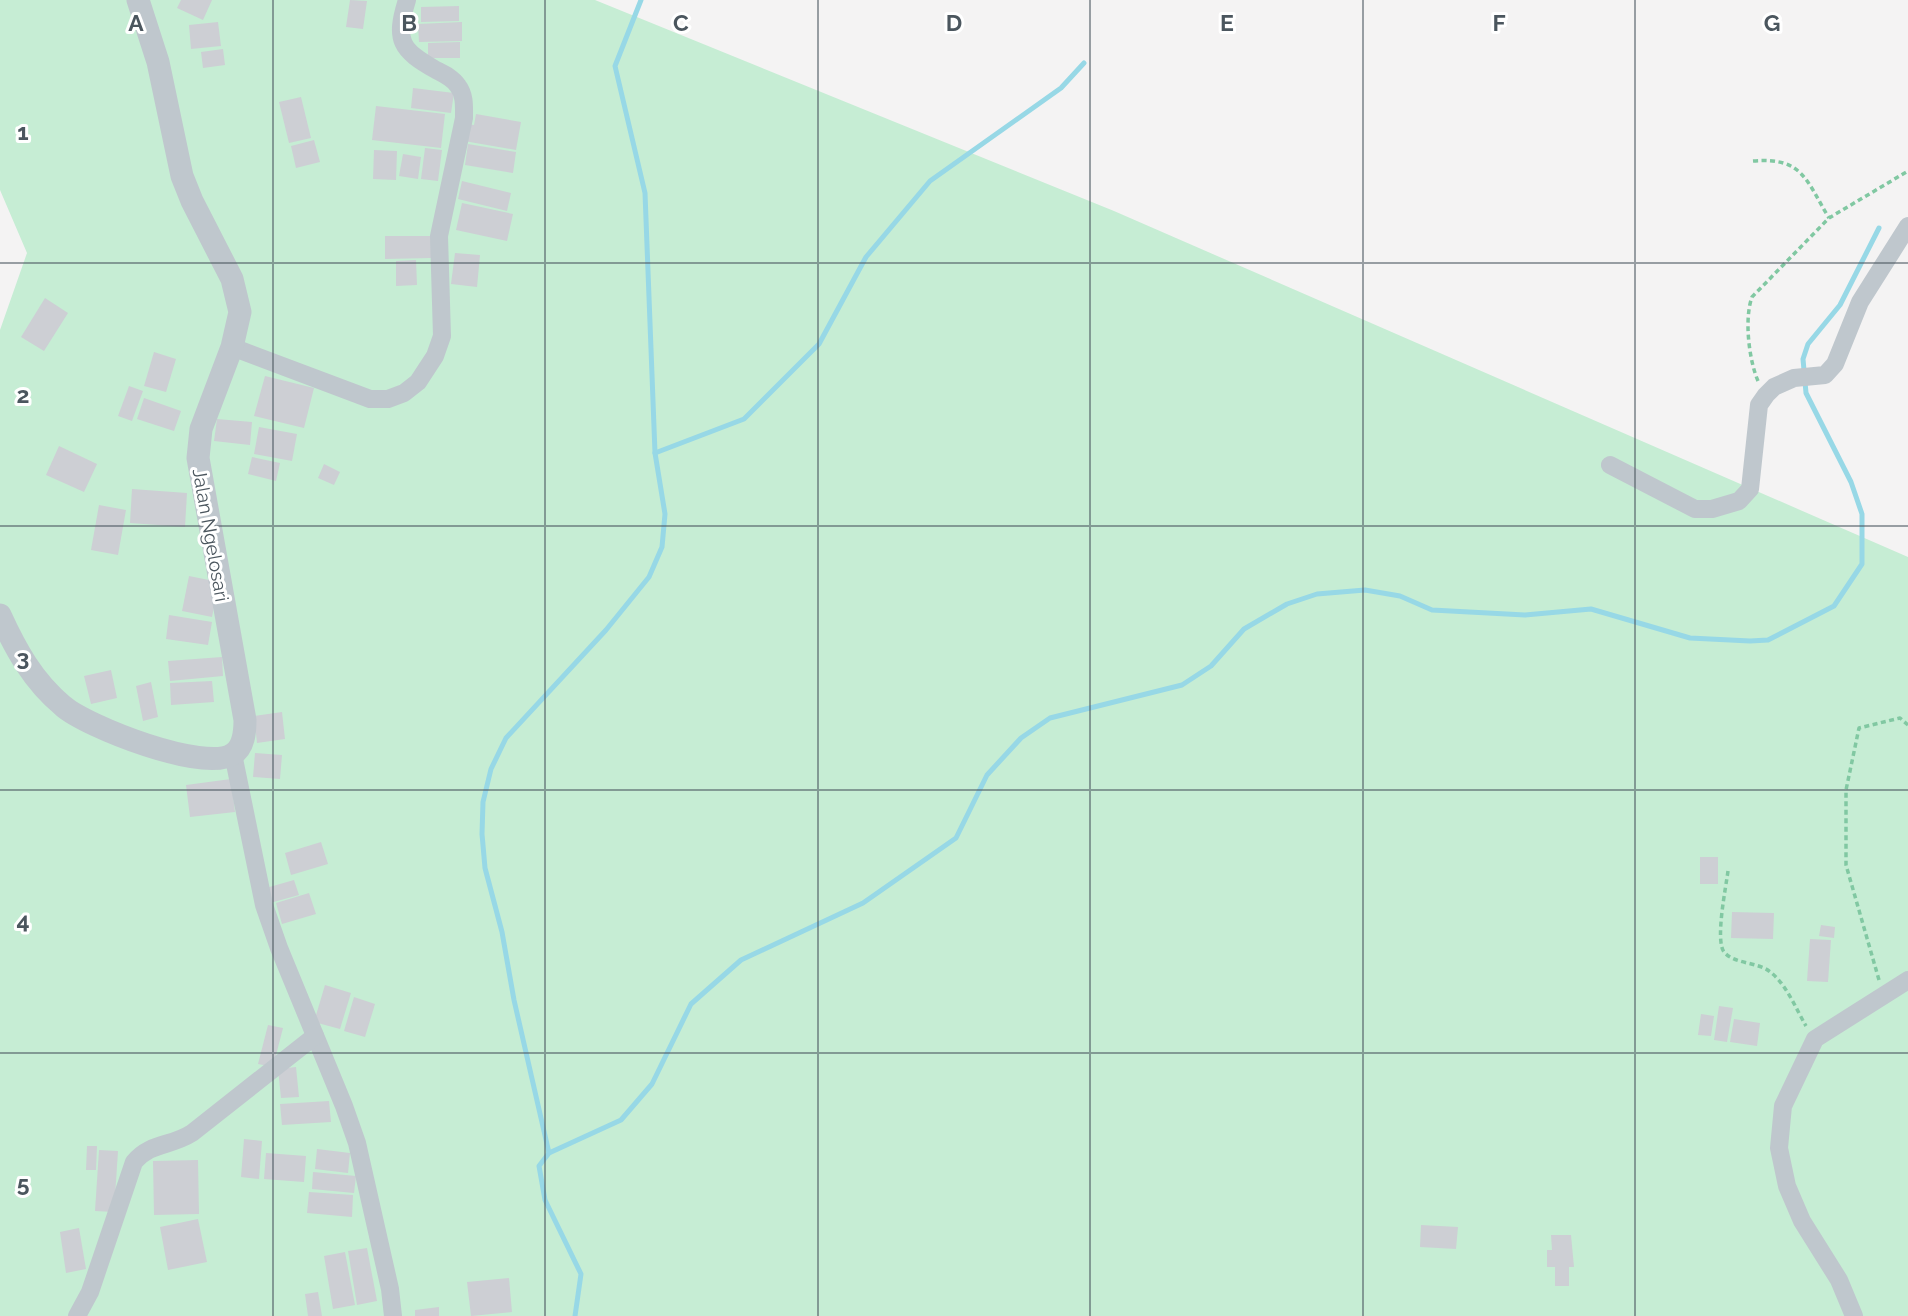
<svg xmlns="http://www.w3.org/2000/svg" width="1908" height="1316" font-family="Raleway,sans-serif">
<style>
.green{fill:#c6edd4}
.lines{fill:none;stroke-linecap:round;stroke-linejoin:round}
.stream{stroke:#97d8e6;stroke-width:5}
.building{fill:#cdcfd4}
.path{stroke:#81c8a2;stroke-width:3.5;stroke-dasharray:5 3.5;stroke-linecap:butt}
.minor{stroke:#bfc7cd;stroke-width:18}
.tertiary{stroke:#bfc7cd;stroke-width:23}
.grid{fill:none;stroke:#4b565e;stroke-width:2;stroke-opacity:0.55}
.labels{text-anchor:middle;stroke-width:6;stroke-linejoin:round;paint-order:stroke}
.street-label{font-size:19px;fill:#4b565e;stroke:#fff}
.grid-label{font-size:23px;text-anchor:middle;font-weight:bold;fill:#4b565e;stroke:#fff;stroke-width:6;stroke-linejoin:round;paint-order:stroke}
</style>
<rect width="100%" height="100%" fill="#f4f3f3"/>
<polygon class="green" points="0,0 595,0 1114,211 1908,557 1908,1316 0,1316 0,330 27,253 0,190"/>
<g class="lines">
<g class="stream">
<polyline points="655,453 744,419 819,344 866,257 930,181 1061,88 1084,63"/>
<polyline points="549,1153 514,1000 502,932 485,868 482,834 483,802 491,769 506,738 606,630 649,577 662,547 665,514 655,453 645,193 615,66 641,0"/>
<polyline points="575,1316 581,1274 545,1200 539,1166 549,1153 621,1120 652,1084 691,1004 741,960 863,903 956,838 987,775 1021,738 1050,718 1182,685 1211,666 1244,629 1287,604 1317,594 1365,590 1400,596 1432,610 1525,615 1591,609 1690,638 1750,641 1768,640 1834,606 1862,564 1862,514 1851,482 1806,393 1803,359 1808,344 1840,305 1879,228"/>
</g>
</g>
<g class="building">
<polygon points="181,0 212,0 203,20 177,8"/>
<polygon points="350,0 367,1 363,29 346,27"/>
<polygon points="459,6 459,21 421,22 421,7"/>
<polygon points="218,22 221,46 191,49 189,25"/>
<polygon points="462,22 462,41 419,42 418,24"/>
<polygon points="460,42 460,58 428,58 428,43"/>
<polygon points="223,49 225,65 203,68 201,52"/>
<polygon points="413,88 454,93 451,113 411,108"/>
<polygon points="301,97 311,138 289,143 279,102"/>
<polygon points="376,106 445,114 441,148 372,140"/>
<polygon points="476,114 521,122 516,150 464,141 467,124 474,125"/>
<polygon points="314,140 320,162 296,168 291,146"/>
<polygon points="468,144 516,152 513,173 465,165"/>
<polygon points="425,148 442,150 438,181 421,179"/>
<polygon points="374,150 397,151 396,180 373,179"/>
<polygon points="403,154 421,157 418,179 399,176"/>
<polygon points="462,181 511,193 507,211 458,199"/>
<polygon points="462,203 513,214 507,241 456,230"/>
<polygon points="385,236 431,236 431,258 385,259"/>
<polygon points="455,253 480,255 477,287 451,284"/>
<polygon points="416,260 417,285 396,286 396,261"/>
<polygon points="45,298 68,313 44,351 21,337"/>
<polygon points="154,352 176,359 166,392 144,386"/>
<polygon points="265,376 314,388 304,428 254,416"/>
<polygon points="129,386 143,391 132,421 118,416"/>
<polygon points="144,398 181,411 174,431 137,419"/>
<polygon points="217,419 252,422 250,445 214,441"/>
<polygon points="259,427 297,434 292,461 254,454"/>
<polygon points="59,446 97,464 84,492 46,475"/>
<polygon points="252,457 280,463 276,481 248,474"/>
<polygon points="324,464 340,472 334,485 318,478"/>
<polygon points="132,489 187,493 185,527 130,523"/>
<polygon points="99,505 126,510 118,555 91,550"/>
<polygon points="189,576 219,582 212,617 182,611"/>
<polygon points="169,615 212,622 208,645 166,639"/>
<polygon points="222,657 223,676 170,681 168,661"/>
<polygon points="111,670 117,698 91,704 84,676"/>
<polygon points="212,681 214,702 171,705 170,683"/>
<polygon points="151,682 158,717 143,721 136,686"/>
<polygon points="282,712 285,739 257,743 254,716"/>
<polygon points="255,753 282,755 280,779 253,777"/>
<polygon points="231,779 235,812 190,817 186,785"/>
<polygon points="321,842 328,864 291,875 285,853"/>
<rect x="1700" y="857" width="18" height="27"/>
<polygon points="294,880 299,895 270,903 266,888"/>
<polygon points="309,893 316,914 282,924 276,903"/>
<polygon points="1732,912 1774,913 1773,939 1731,938"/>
<polygon points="1821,925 1835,927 1834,938 1819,936"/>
<polygon points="1810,939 1831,940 1828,982 1807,981"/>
<polygon points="325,985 351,993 340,1029 314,1022"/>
<polygon points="354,997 375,1004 365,1037 344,1031"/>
<polygon points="1719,1006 1733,1008 1727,1042 1714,1040"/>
<polygon points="1701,1014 1714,1016 1711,1036 1698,1035"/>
<polygon points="1734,1019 1760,1023 1757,1046 1730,1042"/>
<polygon points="268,1025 283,1028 273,1067 258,1064"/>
<polygon points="296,1067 299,1097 281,1098 278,1069"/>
<polygon points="329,1101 331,1122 282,1125 280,1104"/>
<polygon points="244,1139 262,1141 259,1179 241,1177"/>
<polygon points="87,1146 97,1146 96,1170 86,1170"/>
<polygon points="317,1149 350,1153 348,1173 315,1169"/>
<polygon points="99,1150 118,1151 114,1212 95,1211"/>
<polygon points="266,1153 306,1156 304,1182 264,1179"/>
<polygon points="198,1160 199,1214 154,1215 153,1161"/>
<polygon points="313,1172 356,1176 354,1193 312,1189"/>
<polygon points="309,1192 353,1195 352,1217 307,1213"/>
<polygon points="198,1219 207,1262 168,1270 160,1227"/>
<polygon points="1421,1225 1458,1227 1456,1249 1420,1247"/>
<polygon points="79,1228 86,1269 66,1273 60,1232"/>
<polygon points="1551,1235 1571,1235 1574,1267 1569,1267 1569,1286 1555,1286 1555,1267 1547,1267 1547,1250 1552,1250"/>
<polygon points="367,1248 377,1301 357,1305 348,1251"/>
<polygon points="345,1252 355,1305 333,1309 324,1256"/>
<polygon points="509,1278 512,1312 471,1316 467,1282"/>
<polygon points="318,1292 322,1316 308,1316 305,1294"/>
<polygon points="439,1307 439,1316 415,1316 415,1310"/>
</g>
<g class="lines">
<g class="path">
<path d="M1753,161c50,-4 53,19 76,57"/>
<path d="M1758,381c-9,-21 -14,-62 -6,-84l77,-79 79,-47"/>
<path d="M1728,871c-2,16 -13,69 -4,81 10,12 33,10 45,19 17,12 27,38 37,55"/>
<polyline points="1879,980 1846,865 1846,790 1859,728 1900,718 1908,725"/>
</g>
<g class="minor">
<path d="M232,347l138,52h18l16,-6 14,-11 17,-26 7,-20 -3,-100 25,-118c0,-11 1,-23 -6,-32 -5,-8 -14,-12 -22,-16 -35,-20 -42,-29 -29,-70"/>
<polyline points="1610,465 1695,509 1712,509 1739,501 1750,489 1759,405 1766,395 1774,387 1794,378 1825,375 1835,364 1860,302 1908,226"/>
<polyline points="233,754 264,905 279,948 344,1106 357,1143 390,1289 393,1316"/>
<path d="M77,1316l13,-24 44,-130c17,-20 36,-15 58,-29l123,-97"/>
<polyline points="1854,1316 1839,1280 1802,1221 1787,1186 1779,1148 1783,1106 1815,1039 1908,980"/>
</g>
<path class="tertiary" d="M0,615c16,35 33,66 63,91 24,21 142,67 170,48 11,-7 12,-22 12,-34l-47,-262 3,-29 31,-82 8,-35 -8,-33 -40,-78 -10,-25 -24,-114 -20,-62"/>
</g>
<path class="grid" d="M273,0v1316M545,0v1316M818,0v1316M1090,0v1316M1363,0v1316M1635,0v1316M0,263h1908M0,526h1908M0,790h1908M0,1053h1908"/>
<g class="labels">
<g class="street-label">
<text transform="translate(211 535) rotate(80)" y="7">Jalan Ngelosari</text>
</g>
</g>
<g class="grid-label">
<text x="136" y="31">A</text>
<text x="409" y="31">B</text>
<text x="681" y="31">C</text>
<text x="954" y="31">D</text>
<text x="1227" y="31">E</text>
<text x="1499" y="31">F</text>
<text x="1772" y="31">G</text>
<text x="23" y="140">1</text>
<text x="23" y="403">2</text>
<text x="23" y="666">3</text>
<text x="23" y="929">4</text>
<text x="23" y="1192">5</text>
</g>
</svg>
